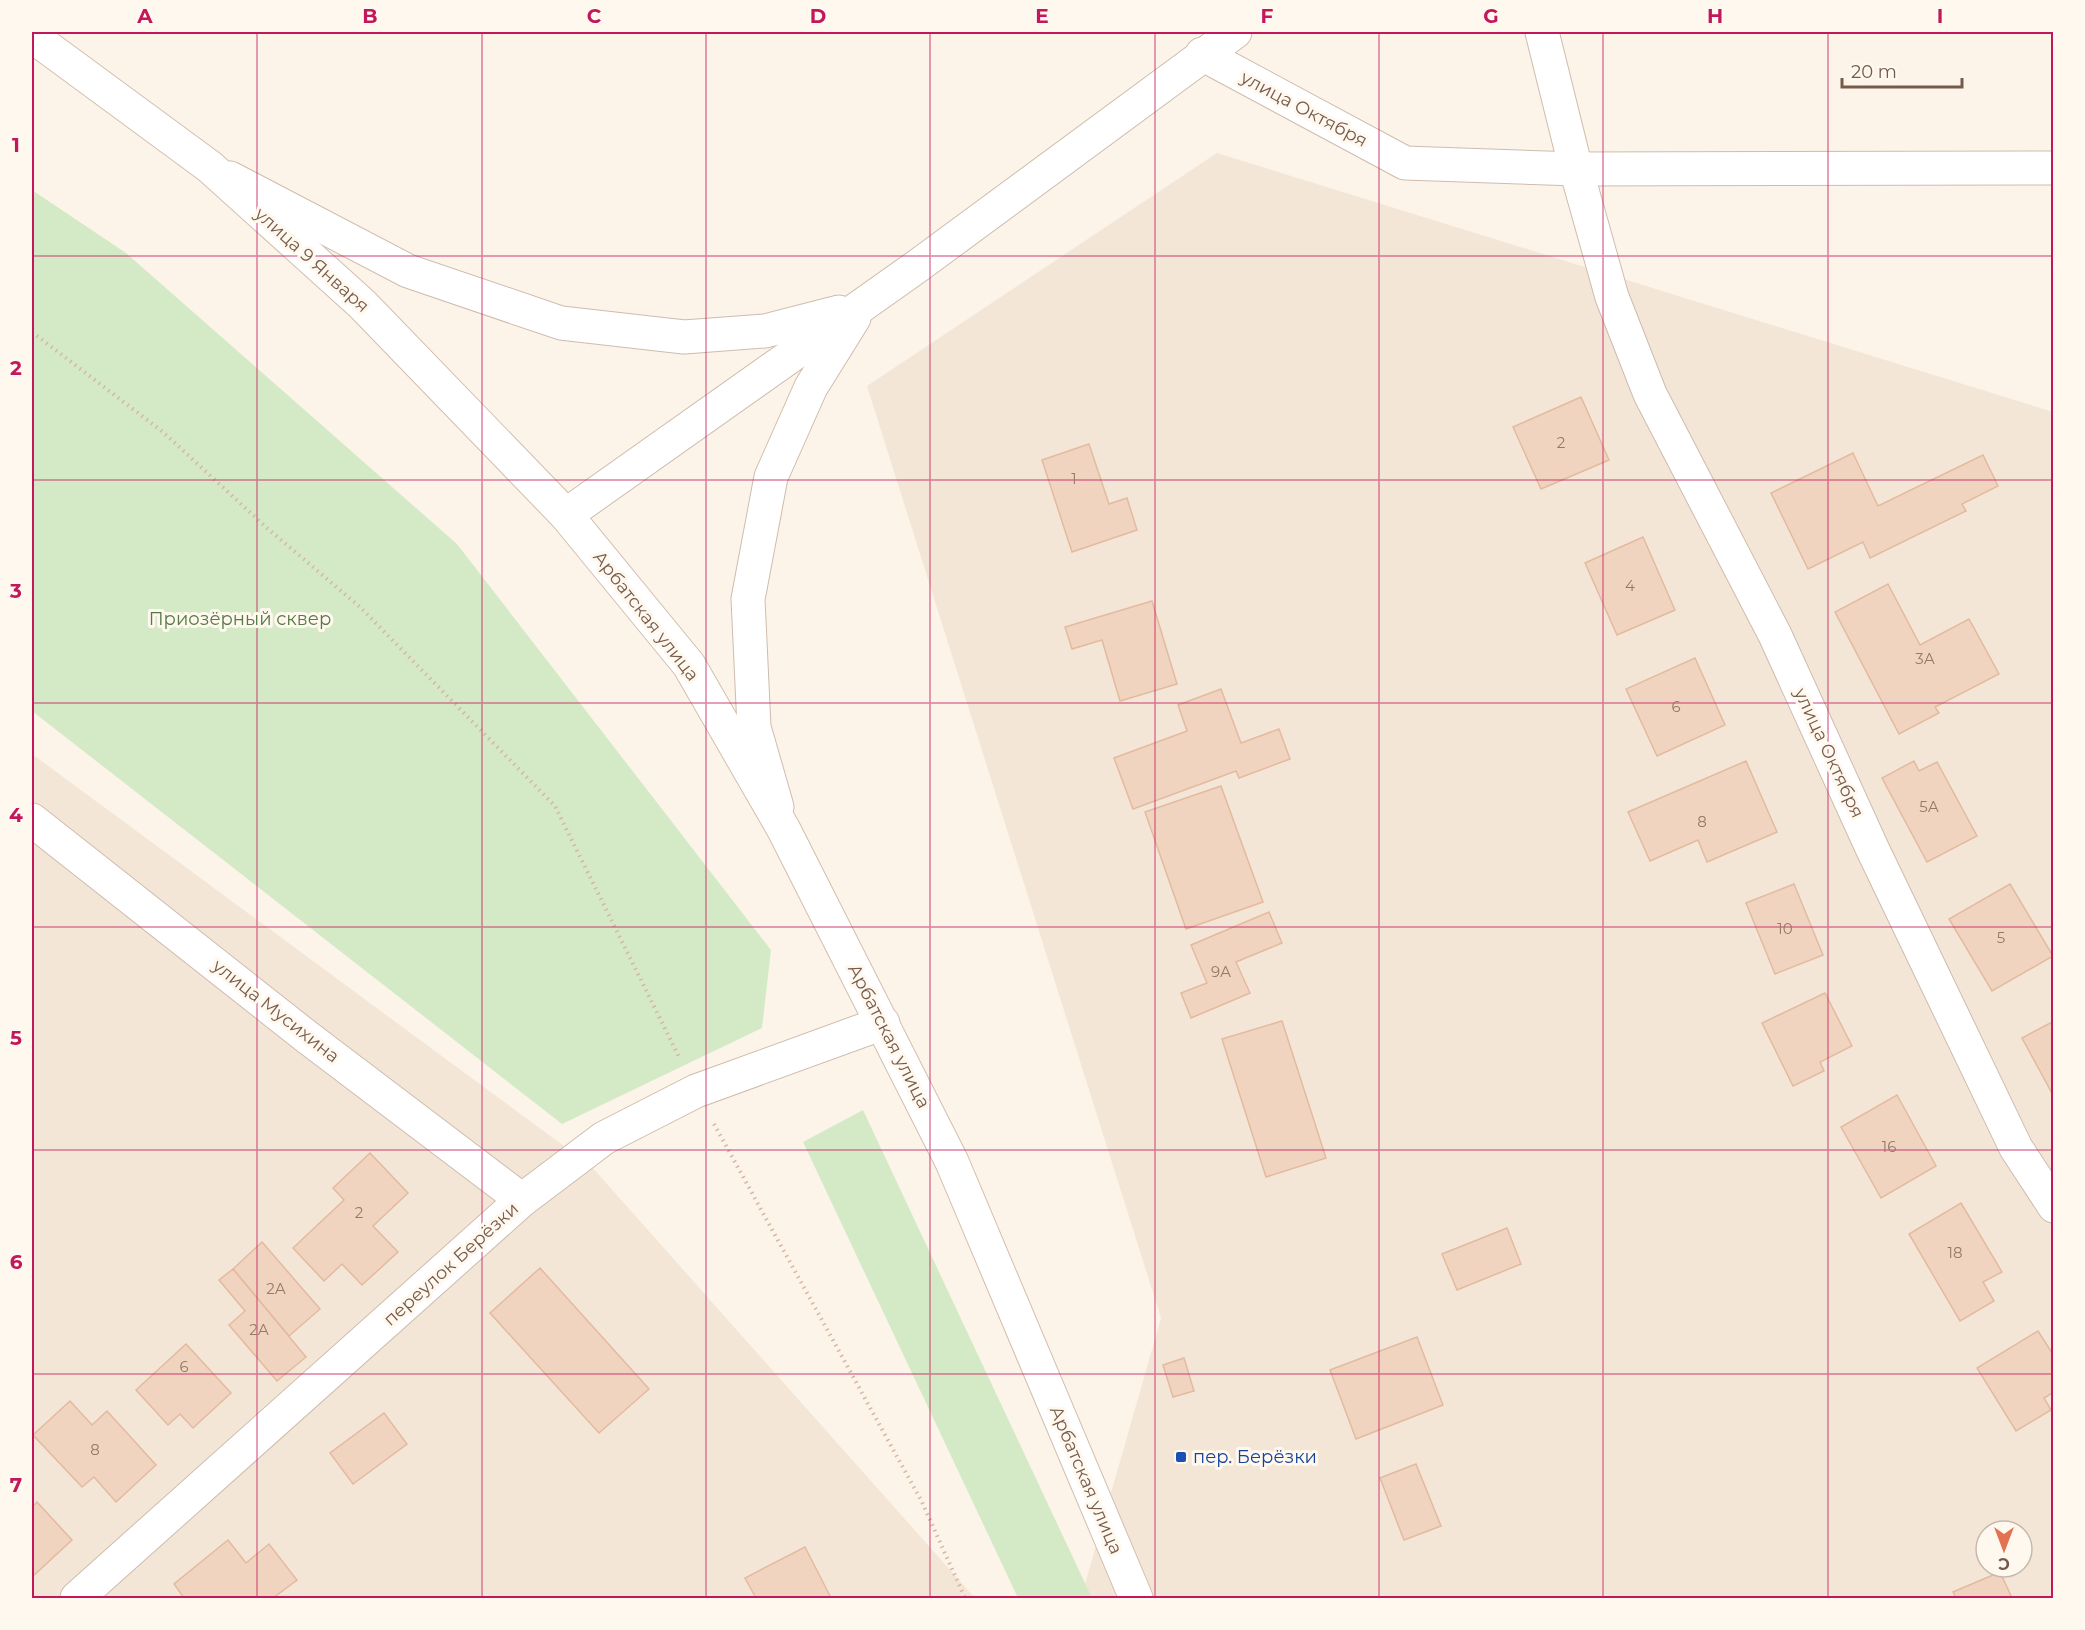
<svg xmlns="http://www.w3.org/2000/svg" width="2085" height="1630" font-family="Montserrat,sans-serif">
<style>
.residential{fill:#f4e6d6;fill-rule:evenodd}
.green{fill:#d4eac6}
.building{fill:#f1d4c0;stroke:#e3baa0;stroke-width:1.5}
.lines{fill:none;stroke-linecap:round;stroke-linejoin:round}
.minor-casing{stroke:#cebcae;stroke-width:35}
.secondary-casing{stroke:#d3beae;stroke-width:35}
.path{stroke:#d6b7a2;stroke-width:4;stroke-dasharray:1.5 4.5;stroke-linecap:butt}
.minor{stroke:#fff;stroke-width:33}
.secondary{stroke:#fff;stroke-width:33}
.grid{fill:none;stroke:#c2185b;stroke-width:1.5;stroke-opacity:0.55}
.transit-dot{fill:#1a4fb4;stroke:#fff8ee;stroke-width:2}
.labels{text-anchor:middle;stroke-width:6;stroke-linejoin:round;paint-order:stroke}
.number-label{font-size:15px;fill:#957969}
.street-label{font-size:18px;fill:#765b4c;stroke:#fff8ee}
.park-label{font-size:18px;fill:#547b44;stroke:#fff8ee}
.transit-label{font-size:18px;fill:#164399;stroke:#fff8ee;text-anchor:start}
.neatline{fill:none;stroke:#c2185b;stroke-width:2}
.grid-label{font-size:20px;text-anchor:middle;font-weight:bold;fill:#c2185b}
</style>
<rect width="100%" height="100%" fill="#fcf4e8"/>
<g class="residential">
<path d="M1217,153l836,259v1186h-972l80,-280 -294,-932zM1986,1531h36v36h-36z"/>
<polygon points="32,754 591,1166 975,1598 32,1598"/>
</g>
<g class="green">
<polygon points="32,190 126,253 457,544 771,950 762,1028 562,1124 32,711"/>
<polygon points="863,1110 1092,1598 1018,1598 803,1142"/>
</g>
<g class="building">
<polygon points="1581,397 1609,460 1541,489 1513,427"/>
<polygon points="1089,444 1109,504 1127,498 1137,530 1072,552 1042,460"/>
<polygon points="1853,453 1878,506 1983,455 1998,486 1962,504 1966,511 1870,558 1863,542 1808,569 1771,493"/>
<polygon points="1643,537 1675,610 1617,635 1585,563"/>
<polygon points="1888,584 1920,645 1969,619 1999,674 1935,707 1939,713 1899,734 1835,612"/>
<polygon points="1152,601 1177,684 1120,701 1102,640 1072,649 1065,627"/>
<polygon points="1695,658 1725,725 1657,756 1626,689"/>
<polygon points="1221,689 1241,743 1279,729 1290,759 1239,778 1236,771 1133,809 1114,758 1187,731 1178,705"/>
<polygon points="1746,761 1777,832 1707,862 1698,840 1650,861 1628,812"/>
<polygon points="1914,761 1919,771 1937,762 1977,836 1927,862 1882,778"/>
<polygon points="1221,786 1263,902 1186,929 1145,812"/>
<polygon points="1794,884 1823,955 1775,974 1746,903"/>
<polygon points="2010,884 2053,956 1992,991 1949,919"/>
<polygon points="1269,912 1282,943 1236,962 1250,993 1191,1018 1181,993 1207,983 1191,945"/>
<polygon points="1825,993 1852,1046 1820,1062 1824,1071 1793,1086 1762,1023"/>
<polygon points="1282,1021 1326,1158 1266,1177 1222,1039"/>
<polygon points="2054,1021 2054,1097 2022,1038"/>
<polygon points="1897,1095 1936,1166 1881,1198 1841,1127"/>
<polygon points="370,1153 408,1193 373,1226 398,1252 362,1285 342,1264 324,1281 293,1248 344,1200 333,1188"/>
<polygon points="1961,1203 2002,1272 1983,1282 1994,1301 1960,1321 1909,1234"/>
<polygon points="1507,1228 1521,1264 1457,1290 1442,1254"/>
<polygon points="262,1242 320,1309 289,1336 233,1269"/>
<polygon points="540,1268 649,1389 599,1433 490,1313"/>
<polygon points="233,1269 306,1357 277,1381 229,1325 245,1311 219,1280"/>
<polygon points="2038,1331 2054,1356 2054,1392 2044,1398 2051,1410 2016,1431 1977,1368"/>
<polygon points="1417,1337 1443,1405 1356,1439 1330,1370"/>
<polygon points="186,1344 231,1393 193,1428 180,1414 168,1425 136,1390"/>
<polygon points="1184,1358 1194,1391 1173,1397 1163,1365"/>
<polygon points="70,1401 92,1425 107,1411 156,1465 116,1502 94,1477 82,1487 33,1435"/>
<polygon points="384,1413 407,1444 353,1484 330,1453"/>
<polygon points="1416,1464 1441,1526 1404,1540 1380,1478"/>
<polygon points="37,1502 72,1540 32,1577 32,1507"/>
<polygon points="228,1540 246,1563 269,1544 297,1580 273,1598 184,1598 174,1584"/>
<polygon points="805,1547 831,1598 756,1598 745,1578"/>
<polygon points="2000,1572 2012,1598 1956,1598 1953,1592"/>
</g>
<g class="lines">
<g class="minor-casing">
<g id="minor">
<polyline points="1542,32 1576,169 1612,297 1650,394 1775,635 1872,848 2016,1148 2054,1206"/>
<polyline points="1202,54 1405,163 1576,169 2054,168"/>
<polyline points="230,178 408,271 561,323 684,337 765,331 839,312"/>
<polyline points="566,515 919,265 1235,32"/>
<polyline points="777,807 754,727 748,599 771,477 811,387 854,318"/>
<polyline points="32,820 307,1037 522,1200"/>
<polyline points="77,1598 522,1200 604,1138 696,1091 883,1023"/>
</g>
</g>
<g class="secondary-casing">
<polyline id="secondary" points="32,36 210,167 362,304 566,515 689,665 784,830 952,1162 1136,1598"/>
</g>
<g class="path">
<polyline points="32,332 163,432 267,528 360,607 555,806 680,1059"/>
<polyline points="714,1124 922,1502 965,1598"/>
</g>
<use href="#minor" class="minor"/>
<use href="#secondary" class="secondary"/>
</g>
<path class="grid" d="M257,32v1566M482,32v1566M706,32v1566M930,32v1566M1155,32v1566M1379,32v1566M1603,32v1566M1828,32v1566M32,256h2022M32,480h2022M32,703h2022M32,927h2022M32,1150h2022M32,1374h2022"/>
<rect class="transit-dot" x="1175" y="1451" width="12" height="12" rx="3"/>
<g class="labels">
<g class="number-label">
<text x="1561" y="448">2</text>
<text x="1074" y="484">1</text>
<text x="1630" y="591">4</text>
<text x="1925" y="664">3А</text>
<text x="1676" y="712">6</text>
<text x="1929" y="812">5А</text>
<text x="1702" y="827">8</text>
<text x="1785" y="934">10</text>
<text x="2001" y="943">5</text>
<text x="1221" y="977">9А</text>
<text x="1889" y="1152">16</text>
<text x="359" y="1218">2</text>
<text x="1955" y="1258">18</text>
<text x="276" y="1294">2А</text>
<text x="259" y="1335">2А</text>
<text x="184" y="1372">6</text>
<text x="95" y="1455">8</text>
</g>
<g class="street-label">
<text transform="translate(1304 109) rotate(28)" y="6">улица Октября</text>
<text transform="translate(312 260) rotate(42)" y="6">улица 9 Января</text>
<text transform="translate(646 616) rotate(52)" y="6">Арбатская улица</text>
<text transform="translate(1829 753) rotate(65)" y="6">улица Октября</text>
<text transform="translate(276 1011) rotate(38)" y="6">улица Мусихина</text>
<text transform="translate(889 1036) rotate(63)" y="6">Арбатская улица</text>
<text transform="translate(451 1264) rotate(-42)" y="6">переулок Берёзки</text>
<text transform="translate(1086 1480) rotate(67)" y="6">Арбатская улица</text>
</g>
<g class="park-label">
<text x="240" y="625">Приозёрный сквер</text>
</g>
<g class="transit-label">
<text x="1193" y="1463">пер. Берёзки</text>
</g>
</g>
<rect width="2085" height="1630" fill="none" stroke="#fff8ee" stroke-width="66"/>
<g transform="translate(2004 1549) rotate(180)"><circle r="28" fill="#fff8ee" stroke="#c8b9ad" stroke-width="1.5"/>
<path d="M0-4.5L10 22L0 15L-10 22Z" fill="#e37250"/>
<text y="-9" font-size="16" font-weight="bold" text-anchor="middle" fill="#765b4c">С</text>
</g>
<path d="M1842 78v9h120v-9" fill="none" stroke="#765b4c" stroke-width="3"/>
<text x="1851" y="78" font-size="18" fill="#765b4c" stroke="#fff8ee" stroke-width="4.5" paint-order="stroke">20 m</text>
<rect x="33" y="33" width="2019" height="1564" class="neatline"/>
<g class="grid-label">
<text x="145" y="23">A</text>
<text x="370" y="23">B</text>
<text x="594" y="23">C</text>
<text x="818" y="23">D</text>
<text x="1042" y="23">E</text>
<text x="1267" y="23">F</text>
<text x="1491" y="23">G</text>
<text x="1715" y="23">H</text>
<text x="1940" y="23">I</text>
<text x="16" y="152">1</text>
<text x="16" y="375">2</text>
<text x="16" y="598">3</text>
<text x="16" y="822">4</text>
<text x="16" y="1045">5</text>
<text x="16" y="1269">6</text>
<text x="16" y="1492">7</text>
</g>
</svg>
